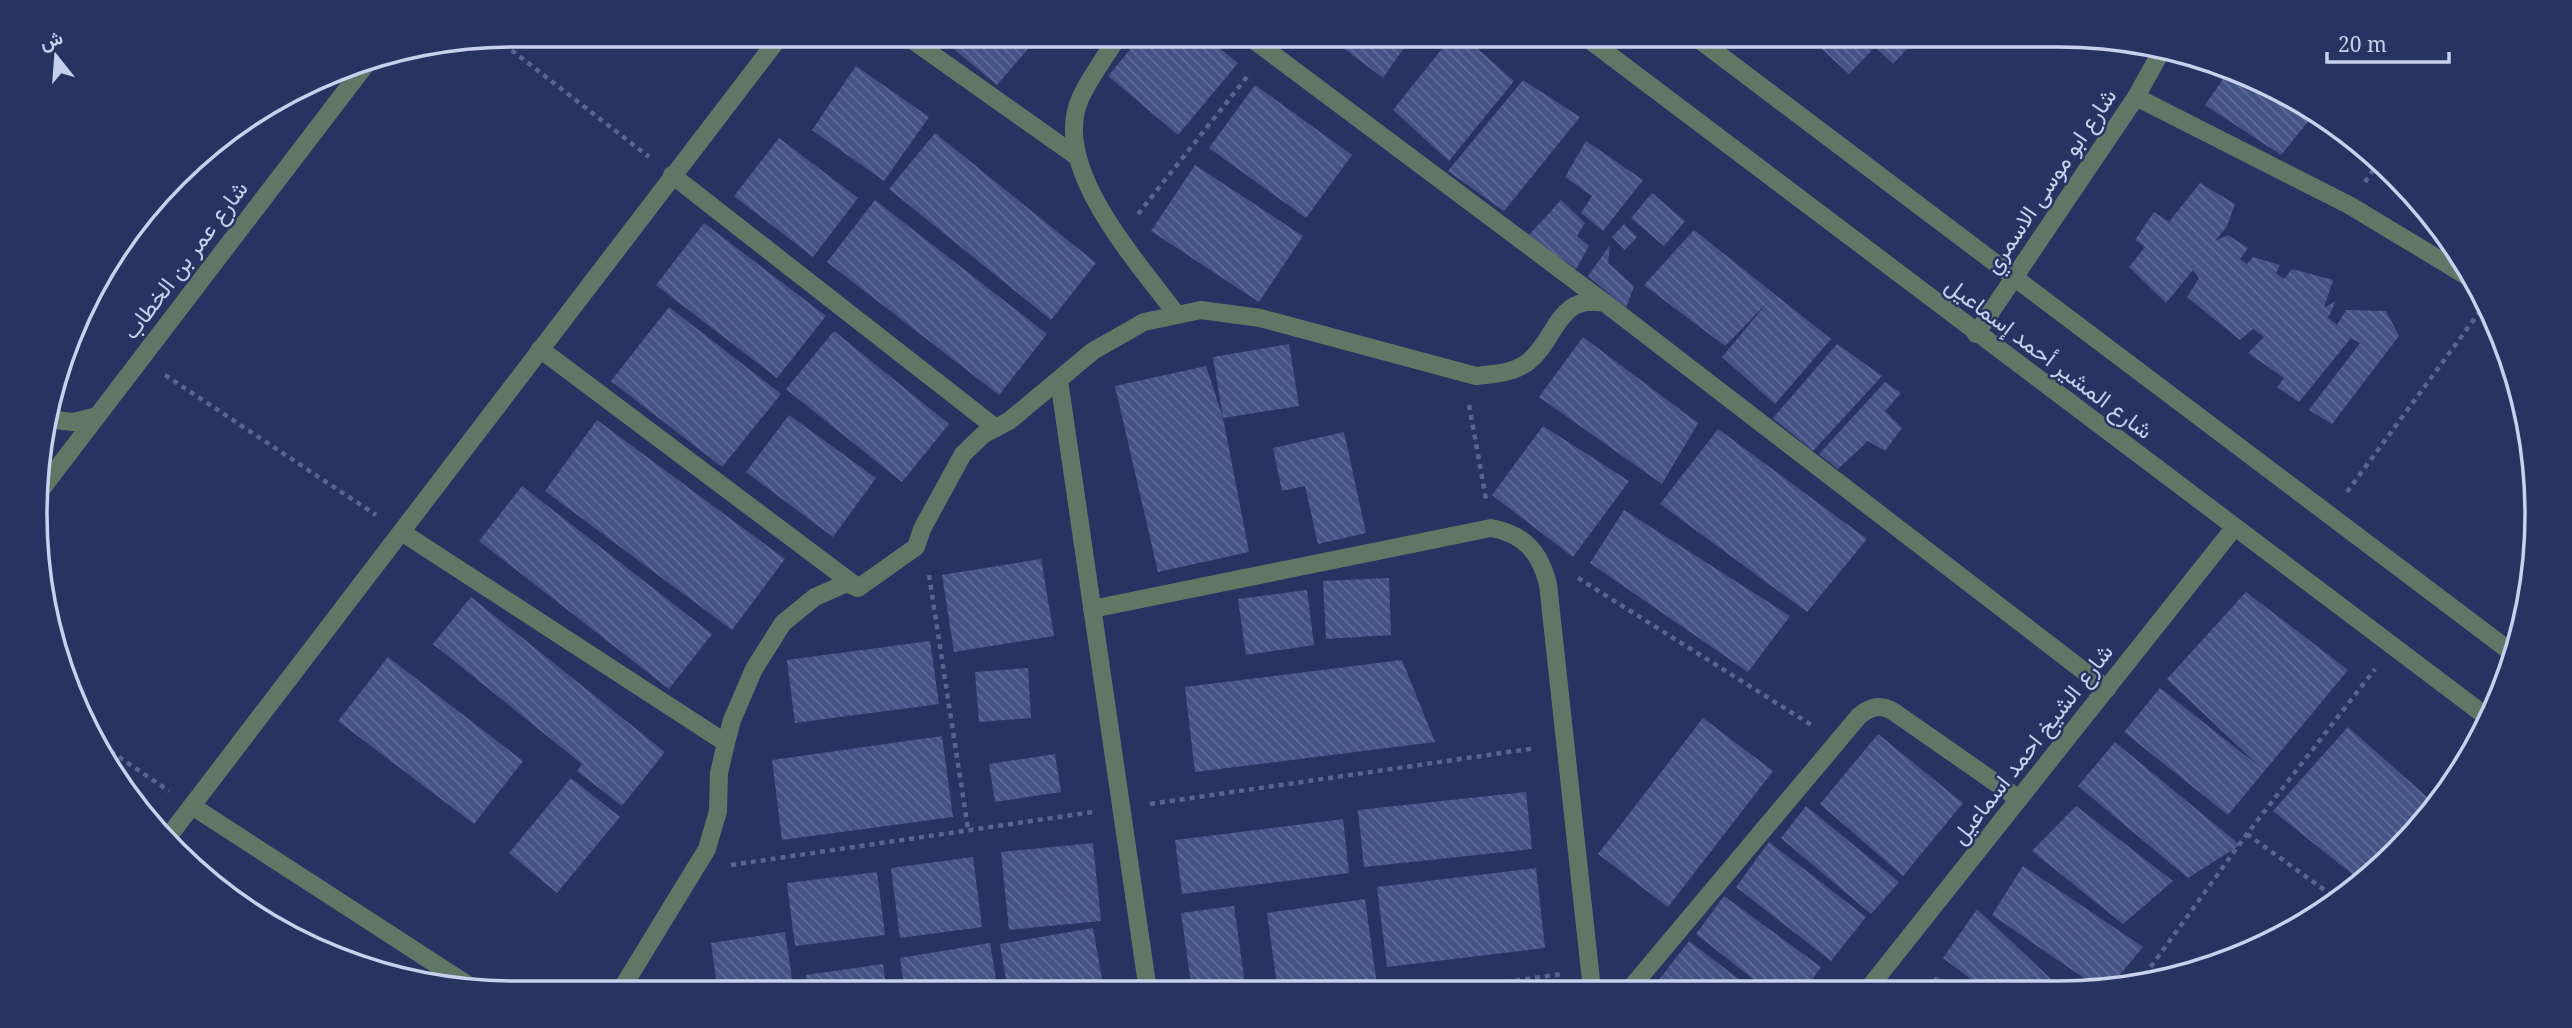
<svg xmlns="http://www.w3.org/2000/svg" width="2572" height="1028" font-family="'Noto Serif',Vazirmatn,serif">
<style>
.building{fill:url(#building-back-hatch)}
.lines{fill:none;stroke-linecap:round;stroke-linejoin:round}
.path{stroke:#59658e;stroke-width:4.5;stroke-dasharray:5 5;stroke-linecap:butt}
.minor{stroke:#617765;stroke-width:18}
.labels{text-anchor:middle;stroke-width:5;stroke-linejoin:round;paint-order:stroke}
.street-label{font-size:23px;fill:#c7d1ee;stroke:#273462}
.rim{fill:none;stroke:#c7d1ee;stroke-width:3.5}
</style>
<defs>
<pattern id="building-back-hatch" width="6" height="6" patternUnits="userSpaceOnUse" patternTransform="scale(1.75)"><rect width="6" height="6" fill="#445385"/><path d="M-1 5l2 2M0 0l6 6M5-1l2 2" fill="none" stroke="#5e6b97"/></pattern>
</defs>
<rect width="100%" height="100%" fill="#273462"/>
<g class="building">
<polygon points="937,35 1034,35 1029,40 1033,43 997,85"/>
<polygon points="1142,35 1203,35 1238,63 1178,135 1108,76"/>
<polygon points="1326,35 1413,35 1383,78"/>
<polygon points="1453,35 1462,35 1514,81 1449,161 1393,110"/>
<polygon points="1817,35 1920,35 1893,64 1875,47 1849,74 1812,40"/>
<polygon points="856,66 929,117 884,181 812,130"/>
<polygon points="2230,69 2297,99 2316,112 2281,155 2205,105"/>
<polygon points="1523,80 1580,117 1504,211 1448,171"/>
<polygon points="1255,85 1352,155 1306,218 1209,148"/>
<polygon points="935,133 1096,263 1051,320 889,189"/>
<polygon points="779,138 858,198 813,257 734,196"/>
<polygon points="1586,141 1643,180 1603,231 1581,213 1592,196 1565,177"/>
<polygon points="1195,165 1303,236 1259,302 1151,231"/>
<polygon points="2200,183 2235,204 2227,226 2215,241 2228,235 2248,248 2240,259 2247,264 2253,257 2280,265 2276,273 2284,279 2292,269 2333,280 2324,308 2336,301 2328,318 2337,325 2346,310 2386,311 2399,336 2332,424 2309,410 2360,343 2351,338 2299,402 2277,387 2284,378 2248,353 2264,337 2253,329 2240,340 2187,297 2199,278 2193,270 2166,303 2129,267 2145,247 2135,240 2154,212 2169,222"/>
<polygon points="1652,193 1685,221 1664,246 1631,218"/>
<polygon points="875,200 1047,334 999,395 827,262"/>
<polygon points="1561,200 1585,223 1577,236 1589,246 1576,269 1528,236"/>
<polygon points="704,223 826,316 777,378 656,285"/>
<polygon points="1624,224 1637,237 1625,250 1612,237"/>
<polygon points="1694,230 1831,339 1775,404 1722,357 1768,302 1725,346 1644,285"/>
<polygon points="1610,245 1608,263 1634,286 1626,308 1588,276"/>
<polygon points="669,307 781,394 722,467 611,381"/>
<polygon points="834,331 949,424 902,482 786,389"/>
<polygon points="1583,337 1698,423 1662,484 1539,397"/>
<polygon points="1289,344 1299,406 1223,418 1213,357"/>
<polygon points="1837,344 1882,376 1813,451 1773,418"/>
<polygon points="1206,366 1223,418 1249,552 1158,572 1115,386"/>
<polygon points="1885,382 1901,393 1885,411 1902,428 1885,451 1868,441 1838,469 1819,454"/>
<polygon points="789,415 876,478 833,537 746,472"/>
<polygon points="597,420 785,559 732,630 545,491"/>
<polygon points="1543,426 1629,481 1573,557 1492,495"/>
<polygon points="1718,429 1867,539 1807,612 1660,504"/>
<polygon points="1344,432 1366,533 1318,544 1305,486 1282,491 1273,448"/>
<polygon points="522,486 712,634 669,689 479,541"/>
<polygon points="1624,510 1790,616 1748,672 1590,563"/>
<polygon points="1041,559 1054,636 954,652 942,575"/>
<polygon points="1389,578 1391,635 1326,639 1323,581"/>
<polygon points="1307,590 1314,645 1246,655 1238,599"/>
<polygon points="2246,592 2348,670 2228,815 2124,732 2160,688 2260,767 2167,679"/>
<polygon points="471,597 665,752 622,806 577,771 582,764 433,644"/>
<polygon points="930,641 939,704 795,723 787,660"/>
<polygon points="388,657 523,761 474,824 338,721"/>
<polygon points="1402,660 1435,742 1195,772 1185,687"/>
<polygon points="1028,668 1031,718 979,722 975,672"/>
<polygon points="1703,718 1773,771 1668,907 1598,854"/>
<polygon points="2348,727 2435,804 2374,874 2362,882 2273,811"/>
<polygon points="1878,734 1963,803 1903,876 1820,804"/>
<polygon points="942,736 953,817 782,840 772,760"/>
<polygon points="2115,742 2240,845 2188,878 2078,786"/>
<polygon points="1055,754 1061,792 995,802 989,764"/>
<polygon points="571,778 620,817 557,893 509,853"/>
<polygon points="1526,792 1532,849 1364,867 1358,810"/>
<polygon points="1806,806 1899,882 1871,914 1781,838"/>
<polygon points="2076,806 2173,881 2123,924 2032,851"/>
<polygon points="1343,819 1349,873 1182,894 1175,840"/>
<polygon points="1769,842 1866,917 1831,961 1736,887"/>
<polygon points="1093,843 1101,921 1009,930 1001,852"/>
<polygon points="973,857 982,927 900,938 891,868"/>
<polygon points="2023,866 2143,947 2108,989 2100,989 1992,915"/>
<polygon points="1536,868 1545,948 1387,967 1377,887"/>
<polygon points="877,872 885,935 795,946 787,883"/>
<polygon points="1724,896 1821,967 1805,990 1767,990 1696,934"/>
<polygon points="1365,899 1377,985 1335,991 1278,991 1267,913"/>
<polygon points="1234,906 1246,991 1192,991 1181,913"/>
<polygon points="1977,909 2051,979 2041,989 1984,989 1943,958"/>
<polygon points="1093,928 1104,991 1008,992 1000,944"/>
<polygon points="785,932 794,992 718,992 711,943"/>
<polygon points="1689,941 1753,990 1651,990"/>
<polygon points="990,943 998,992 905,992 900,958"/>
<polygon points="883,964 887,992 808,992 806,975"/>
<polygon points="1936,976 1953,989 1925,989"/>
</g>
<g class="lines">
<g class="path">
<polyline points="496,38 649,157"/>
<polyline points="2365,182 2380,160"/>
<polyline points="1138,214 1250,73"/>
<polyline points="165,375 376,515"/>
<polyline points="1469,405 1486,499"/>
<polyline points="2347,492 2481,310"/>
<polyline points="929,575 968,829"/>
<polyline points="1578,578 1813,726"/>
<polyline points="94,740 169,791"/>
<polyline points="1150,804 1536,748"/>
<polyline points="2247,834 2337,899"/>
<polyline points="731,865 1093,812"/>
<polyline points="2139,983 2247,834 2375,669"/>
<polyline points="1446,991 1561,974"/>
</g>
<g class="minor">
<polyline points="905,35 1076,156"/>
<path d="M1119,35c-13,21 -29,42 -39,64 -30,69 59,164 97,216"/>
<polyline points="1247,35 1605,303"/>
<polyline points="1583,35 2487,717"/>
<polyline points="1693,35 2515,655"/>
<polyline points="2136,97 2349,205 2475,281"/>
<polyline points="672,175 996,428"/>
<polyline points="1976,334 2136,97 2161,52"/>
<polyline points="540,349 856,586"/>
<polyline points="1059,380 1148,991"/>
<polyline points="47,419 73,422 97,416"/>
<polyline points="40,491 370,59"/>
<polyline points="403,533 726,743"/>
<path d="M1092,609l399,-81c33,6 49,24 57,56l44,406"/>
<polyline points="192,806 468,985"/>
<polyline points="165,841 781,35"/>
<polyline points="1868,989 2234,528"/>
<path d="M1629,990l230,-274c12,-10 22,-12 35,-4l125,87"/>
<path d="M619,993l88,-144 11,-38 1,-38 7,-30 6,-23 22,-51 29,-46 32,-26 32,-14 11,5 58,-41 6,-18 41,-75 21,-20 25,-13 84,-70 51,-29 57,-12 59,8 216,58c17,-2 38,-3 52,-14 30,-24 28,-68 77,-59l502,386"/>
</g>
</g>
<g class="labels">
<g class="street-label">
<text transform="translate(2050 181) rotate(-56)" y="8">شارع ابو موسى الاسمري</text>
<text transform="translate(185 260) rotate(-53)" y="8">شارع عمر بن الخطاب</text>
<text transform="translate(2049 358) rotate(37)" y="8">شارع المشير أحمد إسماعيل</text>
<text transform="translate(2032 744) rotate(-52)" y="8">شارع الشيخ احمد اسماعيل</text>
</g>
</g>
<path d="M0 0H2572V1028H0ZM514 47H2058A467 467 0 0 1 2525 514V514A467 467 0 0 1 2058 981H514A467 467 0 0 1 47 514V514A467 467 0 0 1 514 47Z" fill="#273462" fill-rule="evenodd"/>
<path class="rim" d="M514 47H2058A467 467 0 0 1 2525 514V514A467 467 0 0 1 2058 981H514A467 467 0 0 1 47 514V514A467 467 0 0 1 514 47Z"/>
<g transform="translate(56 56) rotate(343)" stroke="#273462" stroke-width="5" paint-order="stroke">
<path d="M0-5L12 26L0 18L-12 26Z" fill="#c7d1ee"/>
<text y="-10" font-size="19" font-weight="bold" text-anchor="middle" fill="#c7d1ee">ش</text>
</g>
<path d="M2327 52v10h122v-10" fill="none" stroke="#c7d1ee" stroke-width="3.5"/>
<text x="2338" y="52" font-size="21" fill="#c7d1ee" stroke="#273462" stroke-width="5" paint-order="stroke">20 m</text>
</svg>
